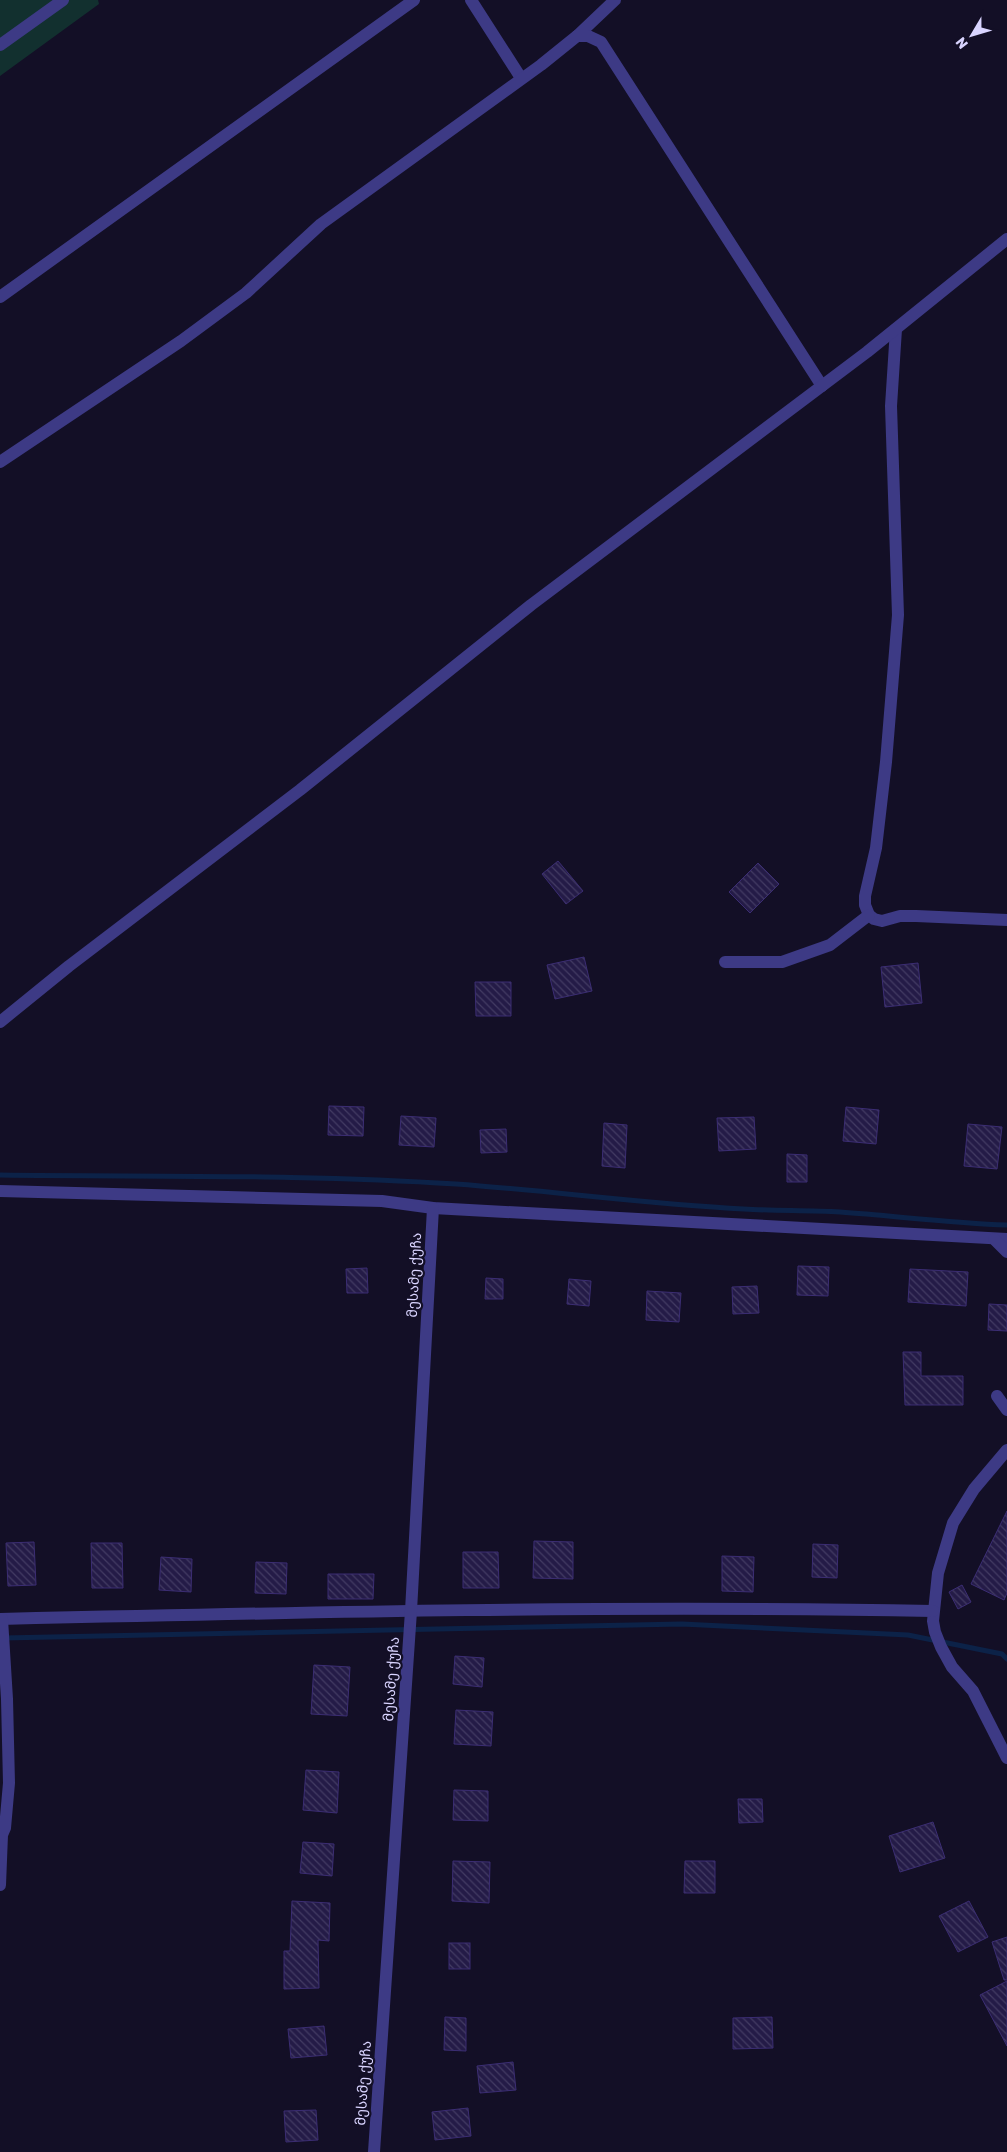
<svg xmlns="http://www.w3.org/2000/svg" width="1007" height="2152" font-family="Rubik,'Noto Sans Georgian',sans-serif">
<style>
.green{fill:#12302f}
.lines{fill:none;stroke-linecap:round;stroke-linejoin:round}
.stream{stroke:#0c2248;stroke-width:5}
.building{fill:url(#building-back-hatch);stroke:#3b2d73}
.minor{stroke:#3d3a85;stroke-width:12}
.labels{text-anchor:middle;stroke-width:4.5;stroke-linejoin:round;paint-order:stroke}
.street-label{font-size:14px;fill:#d9d4ff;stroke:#130f26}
</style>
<defs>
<pattern id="building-back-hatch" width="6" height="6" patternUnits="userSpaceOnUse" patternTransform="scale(1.25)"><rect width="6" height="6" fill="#241b47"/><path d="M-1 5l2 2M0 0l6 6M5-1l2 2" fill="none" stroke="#433b63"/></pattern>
</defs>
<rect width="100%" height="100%" fill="#130f26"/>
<polygon class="green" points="0,0 98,0 99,4 0,76"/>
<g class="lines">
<g class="stream">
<path d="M0,1175c152,2 304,-1 456,9 96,7 192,20 288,25 32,2 64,1 96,3 56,4 111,11 167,13"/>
<polyline points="3,1638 682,1624 908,1635 1002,1654 1007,1659"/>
</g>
</g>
<g class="building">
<polygon points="558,861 583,891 566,904 542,874"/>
<polygon points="758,863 779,884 750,913 729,892"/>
<polygon points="584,957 592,991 555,999 547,965"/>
<polygon points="918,963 922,1003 885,1007 881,967"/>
<polygon points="475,982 511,982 511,1016 476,1016"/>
<polygon points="329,1106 364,1107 363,1136 328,1135"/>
<polygon points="846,1107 879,1110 876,1144 843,1141"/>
<polygon points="401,1116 436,1118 434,1147 399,1145"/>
<polygon points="754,1117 756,1149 719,1151 717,1118"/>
<polygon points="604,1123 627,1125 625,1168 602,1166"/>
<polygon points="968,1124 1002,1127 997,1169 964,1166"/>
<polygon points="506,1129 507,1152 481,1153 480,1130"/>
<polygon points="787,1154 807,1155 807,1182 787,1182"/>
<polygon points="798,1266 829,1267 828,1296 797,1295"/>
<polygon points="367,1268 368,1293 347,1293 346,1269"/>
<polygon points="910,1269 968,1272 966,1306 908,1302"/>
<polygon points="486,1278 503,1279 503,1299 485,1299"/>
<polygon points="569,1279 591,1281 589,1306 567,1304"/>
<polygon points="757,1286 759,1313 733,1314 732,1287"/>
<polygon points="647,1291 681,1293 679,1322 646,1320"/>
<polygon points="989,1304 1007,1305 1007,1331 988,1330"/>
<polygon points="903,1352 921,1352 921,1376 963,1376 963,1405 905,1405"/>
<polygon points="1007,1511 1007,1593 1004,1600 971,1584"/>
<polygon points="534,1541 573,1542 573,1579 533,1578"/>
<polygon points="34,1542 36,1585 8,1586 6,1543"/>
<polygon points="91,1543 122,1543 123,1588 92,1588"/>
<polygon points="813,1544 838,1545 837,1578 812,1577"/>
<polygon points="463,1552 498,1552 499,1588 463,1588"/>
<polygon points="722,1556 754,1557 753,1592 722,1591"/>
<polygon points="161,1557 192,1559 191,1592 159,1590"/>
<polygon points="256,1562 287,1563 286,1594 255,1593"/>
<polygon points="328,1574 374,1574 373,1599 328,1599"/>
<polygon points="962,1585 971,1602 958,1609 949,1592"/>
<polygon points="455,1656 484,1658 482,1687 453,1684"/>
<polygon points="314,1665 350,1667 347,1716 311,1714"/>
<polygon points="456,1710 493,1712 491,1746 454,1744"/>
<polygon points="306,1770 339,1772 337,1813 303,1810"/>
<polygon points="454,1790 488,1791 488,1821 453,1820"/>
<polygon points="738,1799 762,1799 763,1822 739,1823"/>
<polygon points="933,1822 945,1858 900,1872 889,1836"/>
<polygon points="303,1842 334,1844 332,1876 300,1873"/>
<polygon points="453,1861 490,1862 489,1903 452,1901"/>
<polygon points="685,1861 715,1861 715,1893 684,1893"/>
<polygon points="292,1901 330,1903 329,1941 318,1940 319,1988 284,1989 284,1951 290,1951"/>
<polygon points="969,1901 988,1937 958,1952 939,1916"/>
<polygon points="1007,1937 1007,1980 1004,1980 992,1942"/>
<rect x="449" y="1943" width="21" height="26"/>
<polygon points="1007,1981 1007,2046 980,1995"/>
<polygon points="445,2017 466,2018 466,2051 444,2050"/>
<polygon points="772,2017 773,2048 733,2049 733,2018"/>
<polygon points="324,2026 327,2055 291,2058 288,2029"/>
<polygon points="513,2062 516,2090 480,2093 477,2066"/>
<polygon points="468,2108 471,2136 435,2140 432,2112"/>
<polygon points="316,2110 318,2140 286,2142 284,2111"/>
</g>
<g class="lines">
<g class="minor">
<polyline points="471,0 521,78"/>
<polyline points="577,36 615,0"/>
<polyline points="0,45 63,0"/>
<polyline points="0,297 414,0"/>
<polyline points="896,329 891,406 898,615 886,762 876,848 865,896 865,905 869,915 874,919 882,921 900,916 916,916 1007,920"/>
<polyline points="0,462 181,341 246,293 321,224 541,65 577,36 588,36 601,42 822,386"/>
<polyline points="725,962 782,962 830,945 869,915"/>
<polyline points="0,1022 69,966 300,790 531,605 867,352 1007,239"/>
<polyline points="0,1191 382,1201 433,1208 1007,1239"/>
<polyline points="994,1239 1007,1252"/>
<polyline points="997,1396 1007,1410"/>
<polyline points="1007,1450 974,1489 953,1523 938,1573 933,1621 935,1632 941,1647 952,1667 973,1691 1007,1758"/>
<path d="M0,1619c311,-7 622,-14 933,-8"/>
<polyline points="0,1885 2,1835 5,1828 9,1783 7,1699 2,1619"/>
<polyline points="374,2152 411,1611 433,1208"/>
</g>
</g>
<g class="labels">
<g class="street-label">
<text transform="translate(414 1275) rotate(-87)" y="5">მესამე ქუჩა</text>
<text transform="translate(391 1679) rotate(-86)" y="5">მესამე ქუჩა</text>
<text transform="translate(363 2083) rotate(-86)" y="5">მესამე ქუჩა</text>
</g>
</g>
<g transform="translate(972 35) rotate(232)" stroke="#130f26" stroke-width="4" paint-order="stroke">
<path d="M0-4L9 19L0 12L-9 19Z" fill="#d9d4ff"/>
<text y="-8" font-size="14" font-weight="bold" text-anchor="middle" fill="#d9d4ff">N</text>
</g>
</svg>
